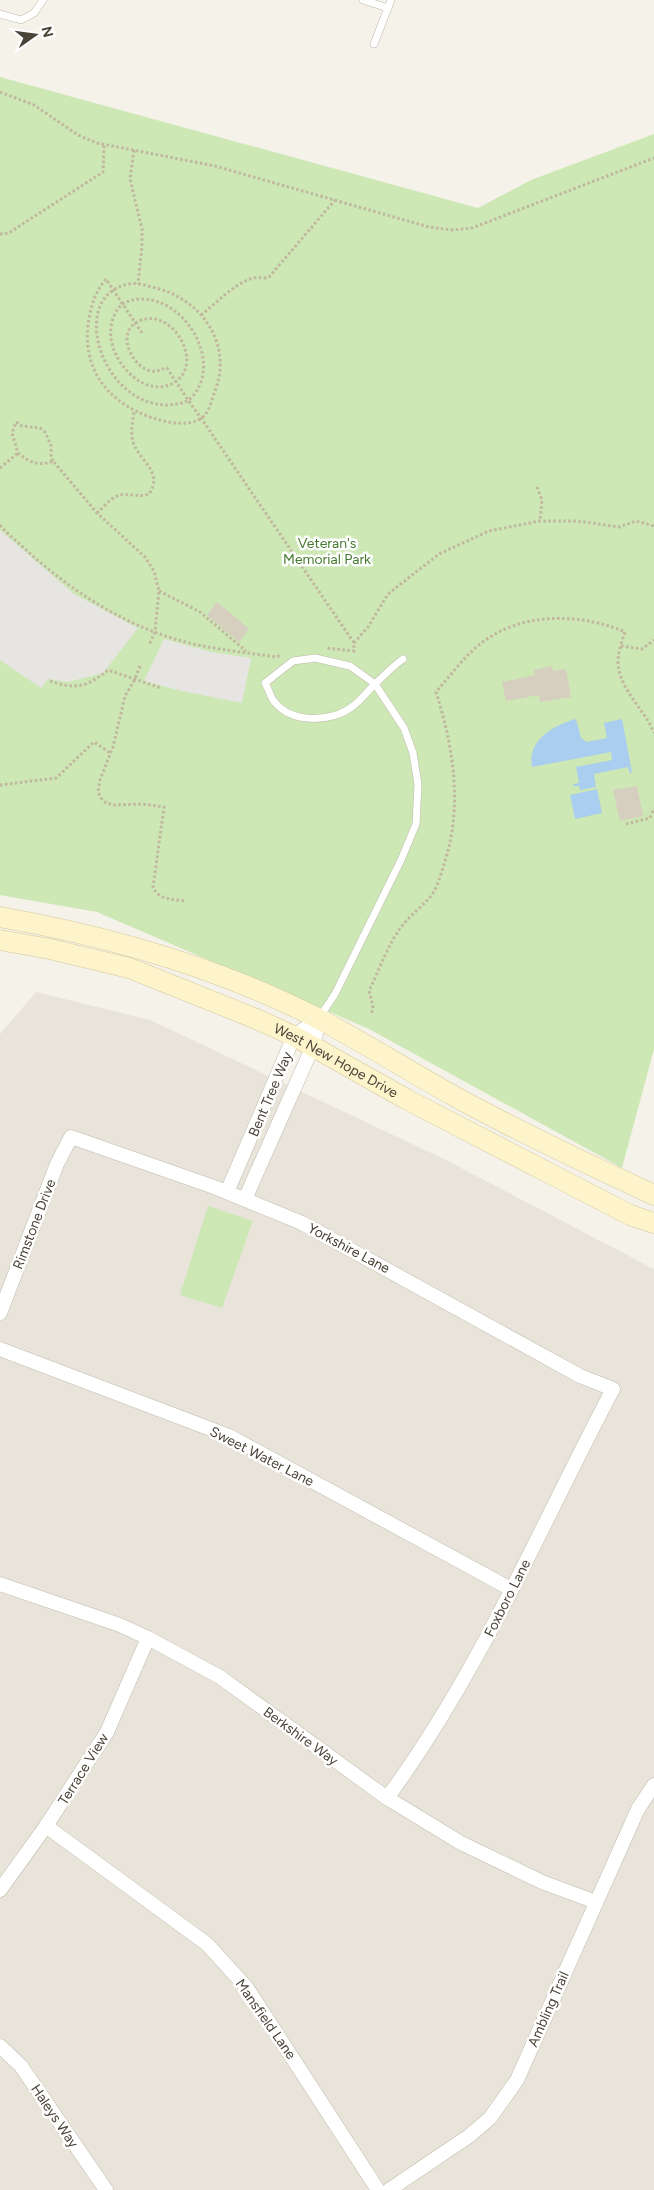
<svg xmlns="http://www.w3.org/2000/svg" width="654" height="2190" font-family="Figtree,sans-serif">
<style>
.residential{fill:#e8e4d9}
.green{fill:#cde7b5}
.parking{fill:#e6e5e2}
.water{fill:#a9ceef}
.building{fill:#d6cfc0}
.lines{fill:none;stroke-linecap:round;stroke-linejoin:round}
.service-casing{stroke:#c0bbad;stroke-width:8}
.minor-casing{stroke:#c0bbad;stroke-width:15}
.secondary-casing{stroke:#d3c79b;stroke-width:21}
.path{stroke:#c1b79f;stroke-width:3;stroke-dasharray:2.5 2.5;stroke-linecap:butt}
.service{stroke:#fff;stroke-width:7}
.minor{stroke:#fff;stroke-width:14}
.secondary{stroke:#fdf4cc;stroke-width:20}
.labels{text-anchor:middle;stroke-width:5;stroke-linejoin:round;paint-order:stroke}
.park-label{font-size:14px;fill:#45792d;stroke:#fff}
.street-label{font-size:14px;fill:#494338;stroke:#fff}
</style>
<rect width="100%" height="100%" fill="#f5f2ea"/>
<polygon class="residential" points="36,992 150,1020 444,1159 654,1269 654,2190 0,2190 0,1034"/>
<g class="green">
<polygon points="0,77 478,208 531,180 654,134 654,1049 622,1168 369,1029 97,912 0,895"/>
<polygon points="208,1206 253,1221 222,1308 180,1295"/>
</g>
<g class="parking">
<polygon points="0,530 74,594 138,628 103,673 68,682 48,679 41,688 0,660"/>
<polygon points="164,639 211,652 251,658 242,703 182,691 144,681"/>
</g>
<g class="water">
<path d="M576,719l5,19 6,4 20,-4 -3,-15 18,-4 10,53 -2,1 -2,-6 -34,7 2,13 -16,3 -1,-4h-5l-1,-2 6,-1 -3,-16 36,-7 -1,-8 -79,15c-5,-27 22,-42 44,-48z"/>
<polygon points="597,789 602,813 575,819 570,795"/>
</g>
<g class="building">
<polygon points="217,602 249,629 239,642 207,615"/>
<polygon points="552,666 553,671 566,669 571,697 540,702 539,695 506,701 502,682 535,675 534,670"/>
<polygon points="637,786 643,816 620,821 613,790"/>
</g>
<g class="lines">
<g class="service-casing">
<g id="service">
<polyline points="363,0 388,8"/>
<polyline points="0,14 21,20 34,13 43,0"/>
<polyline points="374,44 391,0"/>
<path d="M319,1018l16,-24 66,-134 15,-36 2,-40 -5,-31 -9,-25 -29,-44 -25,-18 -35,-8 -22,3 -28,22c3,5 5,12 8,17 17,24 59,23 80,6 7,-5 13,-13 19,-19 10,-10 20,-20 31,-28"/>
</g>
</g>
<g class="minor-casing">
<g id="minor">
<polyline points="227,1192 294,1036 319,1019"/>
<polyline points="245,1199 313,1046 319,1019"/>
<path d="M0,1313l57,-149 14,-27 143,50 88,36 278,153 33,13c-73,138 -133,283 -226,409"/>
<polyline points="0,1349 229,1436 511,1589"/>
<polyline points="0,1584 120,1625 148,1638 220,1677 387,1798 461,1843 542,1882 596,1902"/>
<polyline points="46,1826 207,1944 247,1988 378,2190"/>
<polyline points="0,1890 46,1826 107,1732 148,1638"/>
<polyline points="0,2046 21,2066 106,2190"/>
<polyline points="389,2190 469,2136 490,2118 517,2080 638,1809 654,1785"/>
</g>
</g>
<g class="secondary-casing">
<g id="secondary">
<path d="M0,917c109,19 220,51 319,102 46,24 90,52 135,77 65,36 133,68 200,99"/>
<path id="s1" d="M0,940l50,9 79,19 125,50 40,18 112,63 139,72 85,44 24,8"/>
</g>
</g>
<g class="path">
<polyline points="0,92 34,105 78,135 97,143 215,166 429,227 452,230 472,228 654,158"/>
<polyline points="134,150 130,179 142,229 142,246 138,284"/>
<polyline points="0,234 9,233 18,227 103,172 104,144"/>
<path d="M201,315c16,-12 32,-31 52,-37 6,-1 11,1 16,-1l66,-77"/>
<path d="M142,333c-12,-18 -24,-36 -36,-54 -10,12 -14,23 -17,39 -10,56 26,93 79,104 12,2 26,3 36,-6 6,-7 8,-17 11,-25 18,-47 -13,-91 -59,-103 -9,-2 -18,-6 -27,-4 -62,11 -28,121 38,121 9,-1 19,-1 25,-8 32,-36 -8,-100 -52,-98 -13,1 -21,5 -26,17 -16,36 29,87 61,66 32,-21 -8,-82 -41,-58 -17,13 0,44 17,47 6,1 10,-2 16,-3 11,17 22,34 34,50l153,225v8l-28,-3"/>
<path d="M53,461l-2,-3v-13l-6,-13 -5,-4 -18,-2 -6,-4 -4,11 6,20c11,9 21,14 35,8l44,52 48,44 9,14 5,20 -4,41 -6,13"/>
<polyline points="0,468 18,453"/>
<polyline points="537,487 542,500 540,521"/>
<path d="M97,513c7,-6 14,-16 23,-18 9,-2 19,3 29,-1 15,-22 -9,-32 -16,-52 -3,-10 0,-21 1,-31"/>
<path d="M0,525c7,9 17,16 25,24 44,40 95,74 153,91 31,9 65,12 98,17l5,-2"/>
<polyline points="159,591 200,612 246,651"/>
<polyline points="354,643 368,627 388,594 439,554 489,531 540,521 578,521 619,527 636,521 654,526"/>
<polyline points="621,646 642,649 654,640"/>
<path d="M140,666l-6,15 -9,15 -12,51 -13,33 -2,12 3,6 5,5 8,2 28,-1 22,3 -11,80c5,13 20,12 32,14"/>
<path d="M50,681c26,9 37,6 58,-11l53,18"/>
<polyline points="0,785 56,778 94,742 110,753"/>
<polyline points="626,824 650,818 654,808"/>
<path d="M372,1013l1,-7 -4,-15c10,-21 19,-47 33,-65 9,-12 23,-21 31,-33 6,-10 9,-22 12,-32 18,-56 8,-115 -9,-169 15,-17 29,-37 48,-51 40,-29 97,-28 141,-9 -3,8 -6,18 -7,27 -1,29 26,49 36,74"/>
</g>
<use href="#service" class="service"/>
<use href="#minor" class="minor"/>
<use href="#secondary" class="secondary"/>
</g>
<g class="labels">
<g class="park-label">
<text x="327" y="548">Veteran's<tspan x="327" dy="16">Memorial Park</tspan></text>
</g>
<g class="street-label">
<text dy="5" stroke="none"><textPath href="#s1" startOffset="359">West New Hope Drive</textPath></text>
<text transform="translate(270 1094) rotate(-67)" y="5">Bent Tree Way</text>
<text transform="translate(34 1224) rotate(-69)" y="5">Rimstone Drive</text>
<text transform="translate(349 1248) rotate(28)" y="5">Yorkshire Lane</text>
<text transform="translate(262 1456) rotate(27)" y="5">Sweet Water Lane</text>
<text transform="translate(507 1598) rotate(-63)" y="5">Foxboro Lane</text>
<text transform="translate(301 1736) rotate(36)" y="5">Berkshire Way</text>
<text transform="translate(83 1769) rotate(-58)" y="5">Terrace View</text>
<text transform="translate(548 2009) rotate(-66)" y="5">Ambling Trail</text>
<text transform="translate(266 2019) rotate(55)" y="5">Mansfield Lane</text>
<text transform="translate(55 2116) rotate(56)" y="5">Haleys Way</text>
</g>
</g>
<g transform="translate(35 35) rotate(76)" stroke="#ffffff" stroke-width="4" paint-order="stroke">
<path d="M0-4L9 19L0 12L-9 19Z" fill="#494338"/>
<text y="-8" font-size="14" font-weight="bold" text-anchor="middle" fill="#494338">N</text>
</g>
</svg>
